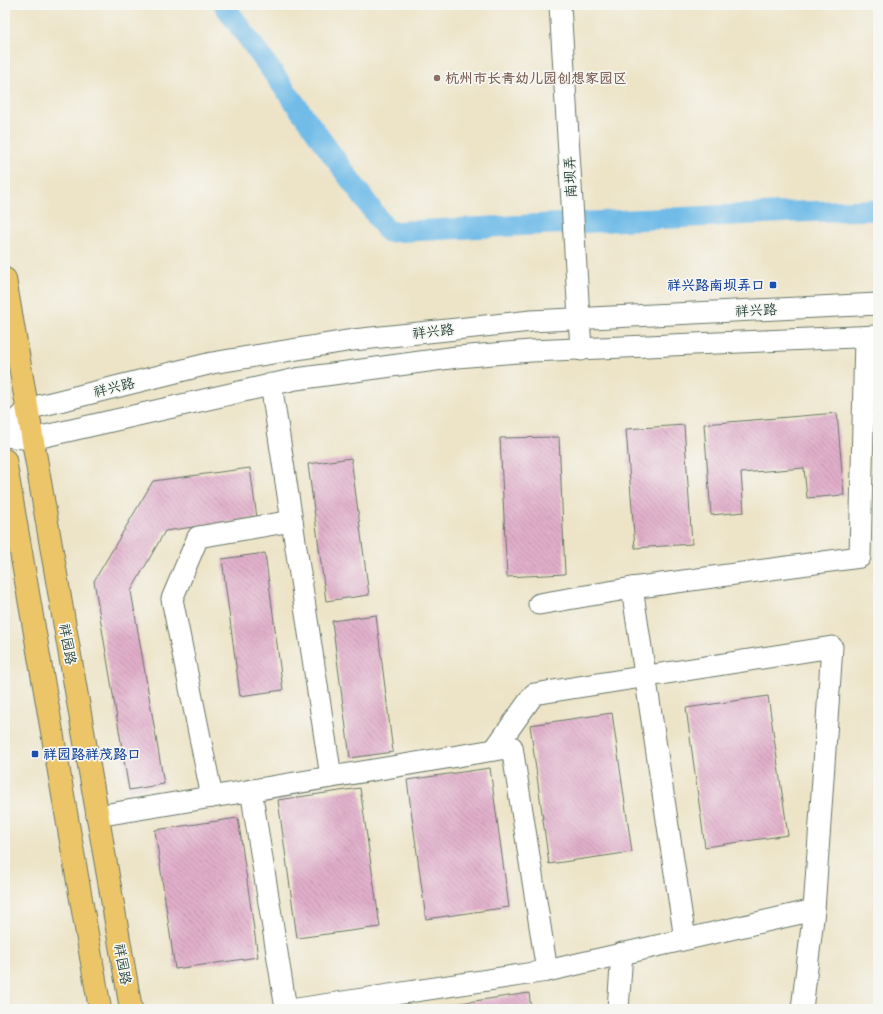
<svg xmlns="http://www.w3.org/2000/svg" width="883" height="1014" font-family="'Indie Flower','LXGW WenKai TC',sans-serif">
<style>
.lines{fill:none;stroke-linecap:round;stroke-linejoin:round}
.canal{stroke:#6fbbe8;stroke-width:21}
.building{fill:url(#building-back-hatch)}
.minor-casing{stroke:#677768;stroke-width:23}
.major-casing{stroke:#677768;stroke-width:24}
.minor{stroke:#fff;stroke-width:21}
.major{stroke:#edc569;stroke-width:22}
.education-dot{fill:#8d6e63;stroke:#f6f6f2;stroke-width:1.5}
.transit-dot{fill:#1a4fb4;stroke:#f6f6f2;stroke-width:1.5}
.labels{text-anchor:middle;stroke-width:3.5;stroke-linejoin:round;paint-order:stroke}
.education-label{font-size:14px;font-weight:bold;fill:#785e54;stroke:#f6f6f2;text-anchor:start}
.street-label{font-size:14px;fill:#1f3d34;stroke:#f6f6f2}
.transit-label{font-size:14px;font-weight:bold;fill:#164399;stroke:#f6f6f2;text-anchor:end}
</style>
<defs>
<pattern id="building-back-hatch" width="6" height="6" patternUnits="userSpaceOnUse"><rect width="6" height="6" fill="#e1aeca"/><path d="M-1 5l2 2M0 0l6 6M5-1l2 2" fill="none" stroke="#b68fa5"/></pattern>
</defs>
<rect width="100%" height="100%" fill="#f6f6f2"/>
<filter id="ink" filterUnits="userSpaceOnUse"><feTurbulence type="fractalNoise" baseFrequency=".025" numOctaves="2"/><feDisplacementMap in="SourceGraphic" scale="8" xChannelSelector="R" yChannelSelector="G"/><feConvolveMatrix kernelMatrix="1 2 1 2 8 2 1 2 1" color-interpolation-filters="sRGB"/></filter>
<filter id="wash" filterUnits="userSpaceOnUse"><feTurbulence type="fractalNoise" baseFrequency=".012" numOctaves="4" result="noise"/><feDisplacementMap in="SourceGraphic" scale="16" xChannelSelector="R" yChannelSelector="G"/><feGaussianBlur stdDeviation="0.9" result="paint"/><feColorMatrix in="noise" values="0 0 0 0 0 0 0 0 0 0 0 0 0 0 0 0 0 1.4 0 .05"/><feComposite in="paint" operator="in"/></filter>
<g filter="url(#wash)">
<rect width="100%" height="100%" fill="#ede4c8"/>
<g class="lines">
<polyline class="canal" points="224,5 388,232 793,212 878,210"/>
</g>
<g id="blocks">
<g class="building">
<polygon points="837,413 844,495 807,498 804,468 741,473 744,512 711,515 704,424"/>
<polygon points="684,425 692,544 635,548 626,429"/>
<polygon points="559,437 565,574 507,577 500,438"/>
<polygon points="351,458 369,595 326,601 308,464"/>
<polygon points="250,468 257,518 165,531 131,591 164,784 129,790 94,581 153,481"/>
<polygon points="265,553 283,690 240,696 222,559"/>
<polygon points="376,615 393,752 350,758 332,621"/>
<polygon points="768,696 788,835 705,847 686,708"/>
<polygon points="612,713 632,852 549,864 530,725"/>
<polygon points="490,768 509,907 426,919 407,780"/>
<polygon points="360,788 380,927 297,938 278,800"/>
<polygon points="238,818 258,957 175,969 155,830"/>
<polygon points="529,993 531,1009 447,1009 447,1005"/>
</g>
</g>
</g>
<g filter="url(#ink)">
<use href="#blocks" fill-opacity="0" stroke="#677768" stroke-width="1"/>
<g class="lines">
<g class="minor-casing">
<g id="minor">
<polyline points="560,5 581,350"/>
<polyline points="271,384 331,777"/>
<polyline points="5,432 27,409 212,363 353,340 531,321 878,304"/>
<polyline points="5,436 32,439 296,379 457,357 531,351 878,336"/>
<polyline points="632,588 685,939"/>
<polyline points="539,604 632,588 860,557 865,337"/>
<polyline points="494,750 534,694 832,647 814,910 802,1009"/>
<polyline points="251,790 286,1009"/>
<polyline points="212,797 172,599 198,537 292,521"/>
<polyline points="97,816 512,747 547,971"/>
<polyline points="297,1009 547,971 814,910"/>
<polyline points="618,1009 622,953"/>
</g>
</g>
<g class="major-casing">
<g id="major">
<polyline points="5,279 131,1009"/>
<polyline points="5,460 100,1009"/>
</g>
</g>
<use href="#minor" class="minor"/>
<use href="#major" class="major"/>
</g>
</g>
<circle class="education-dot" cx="437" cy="78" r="4"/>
<g class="transit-dot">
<rect x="769" y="281" width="8" height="8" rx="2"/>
<rect x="31" y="750" width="8" height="8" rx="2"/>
</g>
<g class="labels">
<g class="education-label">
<text x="445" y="83">杭州市长青幼儿园创想家园区</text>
</g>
<g class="street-label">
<text transform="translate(570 177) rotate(-93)" y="5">南坝弄</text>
<text transform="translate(756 310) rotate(-3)" y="5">祥兴路</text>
<text transform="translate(433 331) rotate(-6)" y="5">祥兴路</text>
<text transform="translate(114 387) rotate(-14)" y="5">祥兴路</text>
<text transform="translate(68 644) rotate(80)" y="5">祥园路</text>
<text transform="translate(123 964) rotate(80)" y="5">祥园路</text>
</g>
<g class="transit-label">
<text x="765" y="290">祥兴路南坝弄口</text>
<text x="43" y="759" text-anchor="start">祥园路祥茂路口</text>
</g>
</g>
<rect width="883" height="1014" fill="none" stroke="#f6f6f2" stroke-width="20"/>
</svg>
